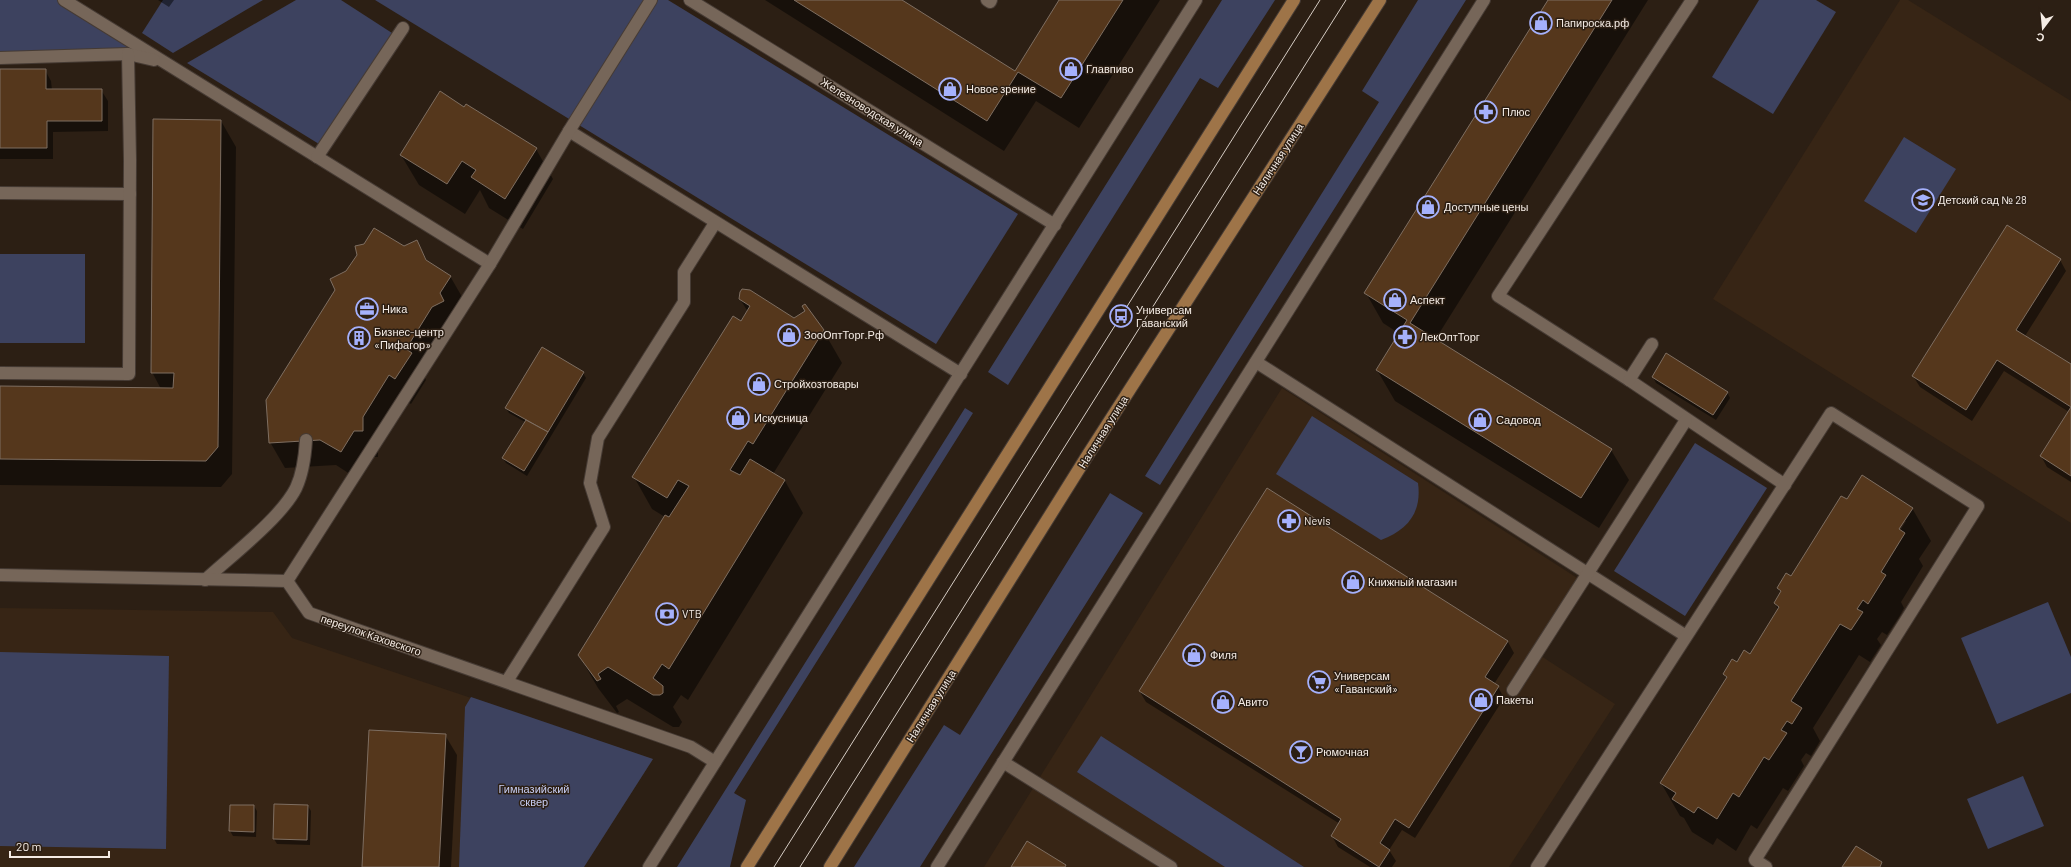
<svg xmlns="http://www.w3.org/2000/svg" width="2071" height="867" font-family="Barlow,sans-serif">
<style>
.built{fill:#372515}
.green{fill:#3d425f}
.shadow{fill:#0007;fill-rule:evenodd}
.building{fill:#55371c;stroke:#7e6e61}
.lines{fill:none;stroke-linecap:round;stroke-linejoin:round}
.lane-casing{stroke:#463b34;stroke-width:14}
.street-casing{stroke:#463b34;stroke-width:14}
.secondary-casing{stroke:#463b34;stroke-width:14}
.lane{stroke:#766659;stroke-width:12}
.street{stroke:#766659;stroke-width:12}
.secondary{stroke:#9e7448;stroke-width:12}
.tram{stroke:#d5ccc4;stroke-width:1}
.labels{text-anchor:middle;stroke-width:3;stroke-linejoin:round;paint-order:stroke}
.poi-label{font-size:11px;fill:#f5ece5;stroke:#2c1f14;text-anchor:start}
.street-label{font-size:11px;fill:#f5ece5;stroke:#2c1f14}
.park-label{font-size:11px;fill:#c7cef4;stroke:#2c1f14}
</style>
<rect width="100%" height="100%" fill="#2c1f14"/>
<g class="built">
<polygon points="1900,0 1908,0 2071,101 2071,523 1713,299"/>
<polygon points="1282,388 1588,585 1541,656 1615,704 1509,867 984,867"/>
<polygon points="0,608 273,612 292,638 653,759 584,867 0,867"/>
</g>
<g class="green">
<polygon points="0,0 63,0 166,63 128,54 0,58"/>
<polygon points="163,0 263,0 173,53 142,33"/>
<polygon points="296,0 341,0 392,33 319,144 187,63"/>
<polygon points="375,0 668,0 1018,214 936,344"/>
<polygon points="1222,0 1275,0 1218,88 1200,78 1008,385 988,372"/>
<polygon points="1418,0 1466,0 1160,485 1145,476 1379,102 1362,91"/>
<polygon points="1759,0 1816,0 1836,12 1773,114 1712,77"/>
<polygon points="1904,137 1956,169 1916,233 1864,201"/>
<rect x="0" y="254" width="85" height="89"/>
<polygon points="965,408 973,413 734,793 746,800 730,867 677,867"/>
<path d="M1312,416l106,67c4,29 -10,47 -37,57l-105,-66z"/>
<polygon points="1695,443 1767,488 1685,616 1614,571"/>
<polygon points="1110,493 1143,513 920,867 854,867 944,725 960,735"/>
<polygon points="2048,602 2071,657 2071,693 1997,724 1961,638"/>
<polygon points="0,652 169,656 166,849 0,846"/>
<polygon points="471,697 653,759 584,867 459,867 465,707"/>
<polygon points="1101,736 1304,867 1225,867 1077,772"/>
<polygon points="2023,776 2044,826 1988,849 1967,799"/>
</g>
<g class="shadow">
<polygon points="158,0 174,0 169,7"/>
<polygon points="765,0 901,0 1015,72 1060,0 1160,0 1079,128 1036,101 1004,151"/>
<polygon points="1549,0 1648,0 1435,340 1611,450 1629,480 1599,528 1395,401 1377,370 1400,334 1383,323 1366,293"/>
<polygon points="0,70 45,70 51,81 52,90 101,90 108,101 108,131 53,132 53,159 0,159"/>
<polygon points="465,108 536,149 553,179 523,229 489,208 480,190 465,214 419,185 401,155"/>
<polygon points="221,121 236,147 232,474 221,487 0,485 0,387 161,389 152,372"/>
<polygon points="417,241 429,264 450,276 465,302 455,320 458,327 447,333 422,372 426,380 411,404 405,400 378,444 378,457 369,457 356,478 336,465 285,468 270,442 403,247"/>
<polygon points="2060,260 2066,271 2025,336 2071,365 2071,482 2047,467 2041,456 2069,412 2004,371 1972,421 1920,387 1913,376"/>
<polygon points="740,299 823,330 842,363 773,474 785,481 803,513 688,700 681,695 673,707 682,722 679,727 673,727 627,699 616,706 619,712 617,713 598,688 579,655 665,517 652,509 634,477 748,312"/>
<polygon points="583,373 586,378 527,476 506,463 503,458 525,422 509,413 506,408"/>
<polygon points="1653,377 1727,392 1730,398 1716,420 1656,383"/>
<path d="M1847,501l65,7 19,33 -12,18 4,7 -22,36 3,6 -5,9 -12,18 -5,-3 -5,7 4,6 -11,17 -11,-7 -46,73 7,13 -9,15 -5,-3 -5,7 3,6 -16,25 -5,-3 -26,41 -6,-4 -15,26 -19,-13 -4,7 -21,-13 -8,-14 -4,-2 -19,-33 66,-104 -3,-5 26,-19 28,-45 -3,-7 6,-9 -3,-6 13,-10zM1903,521h3l-8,13 -2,-1z"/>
<polygon points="1508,642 1514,653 1494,684 1498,687 1504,698 1415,838 1402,830 1389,850 1396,861 1392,867 1370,867 1338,847 1332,836 1340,824 1146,702 1140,692"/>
<polygon points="445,735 457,755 451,867 363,867"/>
<polygon points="254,806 257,811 256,837 233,836 230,831"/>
<polygon points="308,806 311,811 310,845 277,844 274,839"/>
</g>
<g class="building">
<polygon points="794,0 902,0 1015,71 1059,0 1123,0 1061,98 1018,72 987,121"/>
<polygon points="1548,0 1612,0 1410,323 1612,449 1581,498 1376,370 1407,320 1364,293"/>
<polygon points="0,69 46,69 46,89 102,89 102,121 47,121 47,148 0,148"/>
<polygon points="440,91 464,107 466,104 537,148 505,199 471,177 476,170 462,161 447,184 400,155"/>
<polygon points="153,119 221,120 218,447 206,461 0,459 0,386 173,388 174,373 151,373"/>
<polygon points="2007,225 2061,259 2016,330 2071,364 2071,476 2040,456 2071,407 1997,360 1966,410 1912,376"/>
<polygon points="374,228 404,246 417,240 426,260 451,276 440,293 444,301 432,307 406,349 412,353 395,379 389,375 363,417 363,431 354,431 341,452 320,440 269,443 266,400 335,290 330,279 346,271 357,255 355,246 364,244"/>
<polygon points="742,289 750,290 794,318 805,311 802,306 805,304 824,330 753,444 748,441 730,470 740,475 750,459 785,480 669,669 662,664 653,678 663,686 663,693 660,695 653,695 608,667 598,674 601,679 597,681 578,655 665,515 669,517 689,486 678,480 667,498 632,477 733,316 741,321 750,306 739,299 740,292"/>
<polygon points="542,347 584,372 548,432 505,408"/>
<polygon points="1666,353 1728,392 1713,415 1652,377"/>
<polygon points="526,420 548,432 524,471 502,458"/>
<polygon points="1862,475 1913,508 1899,529 1905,533 1881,572 1886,575 1868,604 1863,600 1857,609 1863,612 1851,630 1840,624 1791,701 1802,708 1792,724 1787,721 1781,730 1787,733 1769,760 1764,757 1739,797 1733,793 1717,819 1698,807 1694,813 1672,799 1676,793 1660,783 1727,677 1723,674 1732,659 1737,662 1744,650 1750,654 1779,607 1774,603 1781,591 1777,588 1786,573 1791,576 1841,496 1847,499"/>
<polygon points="1267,488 1508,641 1485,677 1499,686 1409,828 1395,819 1380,843 1390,850 1379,867 1331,836 1341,819 1139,691"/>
<polygon points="369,730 446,734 439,867 362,867"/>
<polygon points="274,804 308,805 307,840 273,839"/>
<polygon points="230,805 254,805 254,832 229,831"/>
<polygon points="1027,841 1066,865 1065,867 1011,867"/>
<polygon points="1856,846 1882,862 1880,867 1842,867"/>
</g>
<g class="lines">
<g class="lane-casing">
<g id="lane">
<polyline points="64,0 490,264"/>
<polyline points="987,0 990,2 991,0"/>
<polyline points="1692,0 1498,296 1629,380 1785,485"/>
<polyline points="0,58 128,54 154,60"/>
<polyline points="569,131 961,374"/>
<polyline points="317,157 403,28"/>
<polyline points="0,193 130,194"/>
<polyline points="1256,362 1686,636"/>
<polyline points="0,373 129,374 130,160 128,54"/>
<polyline points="1629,380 1652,344"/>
<path d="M205,580c26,-24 76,-62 91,-92 7,-15 9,-31 10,-48"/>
<polyline points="287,581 490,264 569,131 651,0"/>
<polyline points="507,681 604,527 590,483 598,438 684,302 684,272 715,223"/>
<polyline points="1513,690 1686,420"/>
<polyline points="1003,762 1171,867"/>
<polyline points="1537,867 1831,413 1978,506 1755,860 1766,867"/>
</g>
</g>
<g class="street-casing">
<g id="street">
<polyline points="690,0 1055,225"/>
<polyline points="0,575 287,581 309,613 691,747 715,762"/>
<polyline points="649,867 1196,0"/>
<polyline points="937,867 1484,0"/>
</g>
</g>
<g class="secondary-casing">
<g id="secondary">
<polyline points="747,867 1294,0"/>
<polyline points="830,867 1089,453 1380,0"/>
</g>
</g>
<use href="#lane" class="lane"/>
<use href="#street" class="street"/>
<use href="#secondary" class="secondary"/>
<g class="tram">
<polyline points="774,867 1320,0"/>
<polyline points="800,867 1346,0"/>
</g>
</g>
<defs>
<g id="shop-ring" transform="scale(1.15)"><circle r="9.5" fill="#2c1f14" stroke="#a5b1fc" stroke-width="1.5"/><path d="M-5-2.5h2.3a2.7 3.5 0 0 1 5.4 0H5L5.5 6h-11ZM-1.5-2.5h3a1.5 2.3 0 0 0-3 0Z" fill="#a5b1fc"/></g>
<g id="pharmacy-ring" transform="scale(1.15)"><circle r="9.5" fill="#2c1f14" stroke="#a5b1fc" stroke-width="1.5"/><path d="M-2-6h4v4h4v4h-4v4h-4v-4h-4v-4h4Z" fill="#a5b1fc"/></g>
<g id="school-ring" transform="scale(1.15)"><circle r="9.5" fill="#2c1f14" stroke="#a5b1fc" stroke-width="1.5"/><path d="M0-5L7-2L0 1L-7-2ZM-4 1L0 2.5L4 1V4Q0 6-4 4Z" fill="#a5b1fc"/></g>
<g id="office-ring" transform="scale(1.15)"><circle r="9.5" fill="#2c1f14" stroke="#a5b1fc" stroke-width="1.5"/><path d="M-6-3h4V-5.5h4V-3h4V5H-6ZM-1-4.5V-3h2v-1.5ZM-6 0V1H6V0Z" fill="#a5b1fc"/></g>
<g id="bus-ring" transform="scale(1.15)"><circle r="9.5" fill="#2c1f14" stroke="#a5b1fc" stroke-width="1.5"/><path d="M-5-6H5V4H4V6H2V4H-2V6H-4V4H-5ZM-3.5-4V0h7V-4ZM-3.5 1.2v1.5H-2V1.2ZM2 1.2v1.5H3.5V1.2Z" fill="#a5b1fc"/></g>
<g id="building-ring" transform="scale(1.15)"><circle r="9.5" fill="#2c1f14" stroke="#a5b1fc" stroke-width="1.5"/><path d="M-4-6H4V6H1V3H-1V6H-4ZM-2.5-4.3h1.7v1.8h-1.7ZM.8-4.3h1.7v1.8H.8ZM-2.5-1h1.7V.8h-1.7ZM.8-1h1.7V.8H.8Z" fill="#a5b1fc"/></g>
<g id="bank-ring" transform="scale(1.15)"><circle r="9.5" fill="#2c1f14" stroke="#a5b1fc" stroke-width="1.5"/><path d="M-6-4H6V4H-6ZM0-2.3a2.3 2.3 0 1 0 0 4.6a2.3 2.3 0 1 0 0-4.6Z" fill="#a5b1fc"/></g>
<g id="supermarket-ring" transform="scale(1.15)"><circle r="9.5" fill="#2c1f14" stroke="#a5b1fc" stroke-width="1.5"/><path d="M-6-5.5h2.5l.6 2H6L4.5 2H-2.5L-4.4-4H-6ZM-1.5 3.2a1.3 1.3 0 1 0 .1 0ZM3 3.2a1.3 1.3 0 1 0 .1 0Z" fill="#a5b1fc"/></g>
<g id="bar-ring" transform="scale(1.15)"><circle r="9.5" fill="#2c1f14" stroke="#a5b1fc" stroke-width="1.5"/><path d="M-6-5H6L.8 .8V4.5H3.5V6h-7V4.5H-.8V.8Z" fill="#a5b1fc"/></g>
</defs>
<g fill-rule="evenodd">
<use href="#shop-ring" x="1541" y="23"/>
<use href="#shop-ring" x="1071" y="69"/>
<use href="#shop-ring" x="950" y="89"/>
<use href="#pharmacy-ring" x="1486" y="112"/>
<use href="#school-ring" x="1923" y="200"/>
<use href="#shop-ring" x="1428" y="207"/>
<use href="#shop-ring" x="1395" y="300"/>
<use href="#office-ring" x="367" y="309"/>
<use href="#bus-ring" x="1121" y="316"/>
<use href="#shop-ring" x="789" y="335"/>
<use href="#pharmacy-ring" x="1405" y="337"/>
<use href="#building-ring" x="359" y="338"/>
<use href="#shop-ring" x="759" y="384"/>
<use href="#shop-ring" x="738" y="418"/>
<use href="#shop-ring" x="1480" y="420"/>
<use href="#pharmacy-ring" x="1289" y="521"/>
<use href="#shop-ring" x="1353" y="582"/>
<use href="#bank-ring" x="667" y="614"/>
<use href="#shop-ring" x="1194" y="655"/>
<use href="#supermarket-ring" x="1319" y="682"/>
<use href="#shop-ring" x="1481" y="700"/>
<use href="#shop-ring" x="1223" y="702"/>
<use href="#bar-ring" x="1301" y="752"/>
</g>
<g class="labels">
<g class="poi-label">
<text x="1556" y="27">Папироска.рф</text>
<text x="1086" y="73">Главпиво</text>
<text x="966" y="93">Новое зрение</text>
<text x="1502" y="116">Плюс</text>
<text x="1938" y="204">Детский сад № 28</text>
<text x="1444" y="211">Доступные цены</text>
<text x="1410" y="304">Аспект</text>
<text x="382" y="313">Ника</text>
<text x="1136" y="314">Универсам<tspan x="1136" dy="13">Гаванский</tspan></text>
<text x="374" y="336">Бизнес-центр<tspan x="374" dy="13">«Пифагор»</tspan></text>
<text x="804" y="339">ЗооОптТорг.Рф</text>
<text x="1420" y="341">ЛекОптТорг</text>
<text x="774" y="388">Стройхозтовары</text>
<text x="754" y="422">Искусница</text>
<text x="1496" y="424">Садовод</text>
<text x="1304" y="525">Nevis</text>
<text x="1368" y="586">Книжный магазин</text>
<text x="682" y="618">VTB</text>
<text x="1210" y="659">Филя</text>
<text x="1334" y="680">Универсам<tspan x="1334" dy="13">«Гаванский»</tspan></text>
<text x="1496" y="704">Пакеты</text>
<text x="1238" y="706">Авито</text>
<text x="1316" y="756">Рюмочная</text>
</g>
<g class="street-label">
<text transform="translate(872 112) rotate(32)" y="4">Железноводская улица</text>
<text transform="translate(1278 159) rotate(-57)" y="4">Наличная улица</text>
<text transform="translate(1103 432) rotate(-58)" y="4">Наличная улица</text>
<text transform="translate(371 635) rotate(19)" y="4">переулок Каховского</text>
<text transform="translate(931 706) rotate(-58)" y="4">Наличная улица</text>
</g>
<g class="park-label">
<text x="534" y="793">Гимназийский<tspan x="534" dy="13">сквер</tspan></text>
</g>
</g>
<g transform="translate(2043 28) rotate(196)" stroke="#2c1f14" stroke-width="3" paint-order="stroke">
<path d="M0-3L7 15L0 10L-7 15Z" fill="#f5ece5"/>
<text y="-6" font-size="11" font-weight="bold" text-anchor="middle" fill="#f5ece5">С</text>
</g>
<path d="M10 851v6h99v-6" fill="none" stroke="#f5ece5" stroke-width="2"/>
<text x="16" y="851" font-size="12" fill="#f5ece5" stroke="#2c1f14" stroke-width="3" paint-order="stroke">20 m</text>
</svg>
